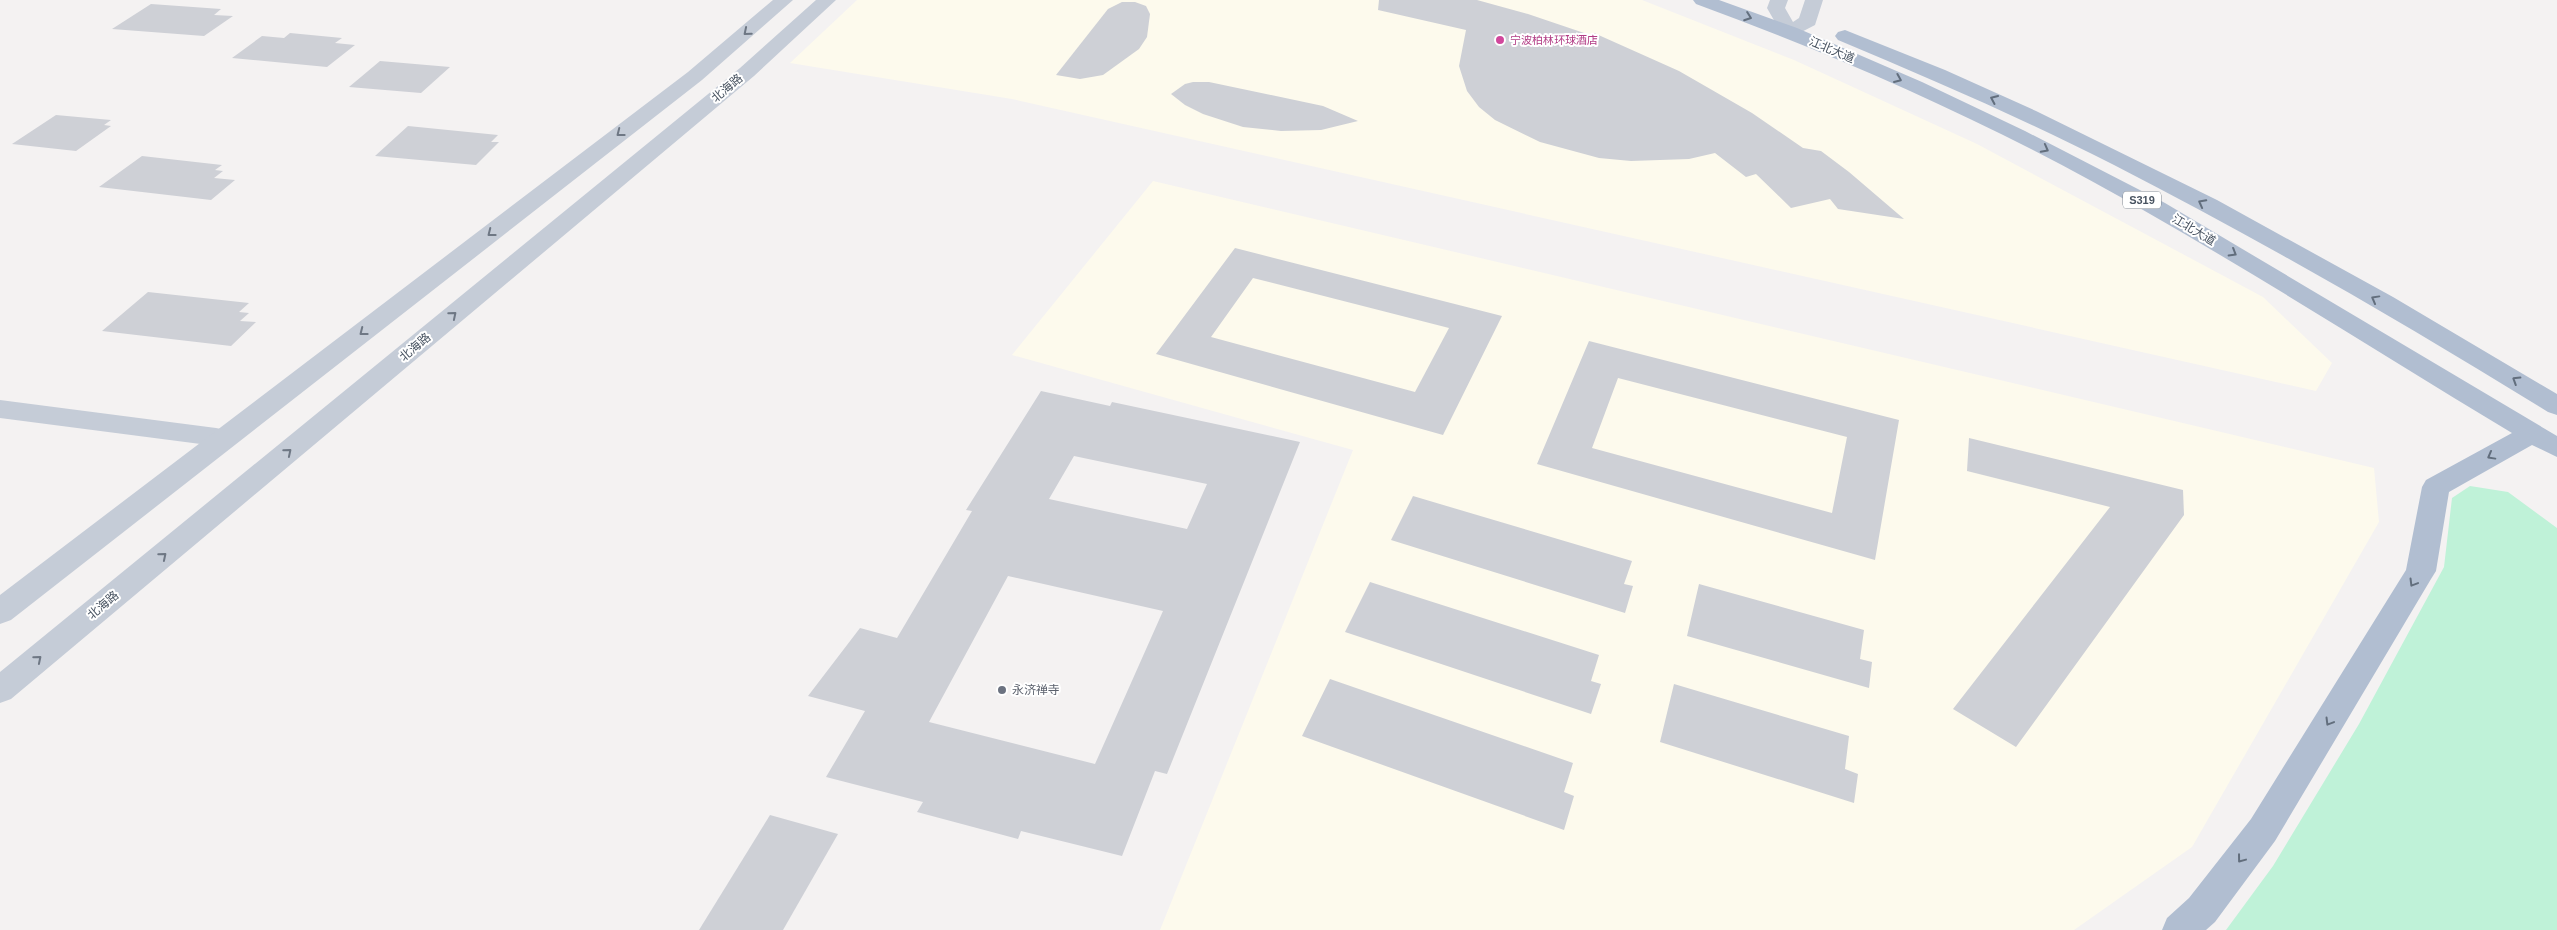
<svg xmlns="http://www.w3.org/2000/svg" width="2557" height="930" font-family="Arial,'Noto Sans SC',sans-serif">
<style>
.commercial{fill:#fdfaed}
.green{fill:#bff2d8}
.building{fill:#ced0d6;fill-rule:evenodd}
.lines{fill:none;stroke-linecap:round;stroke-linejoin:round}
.minor{fill:#c5ccd7;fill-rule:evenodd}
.tertiary{fill:#c5ccd7;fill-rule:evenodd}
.primary{fill:#b1bed1;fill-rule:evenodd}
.oneway{stroke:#626e7d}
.oneway2{stroke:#6e7784}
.hotel-dot{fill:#d1479c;stroke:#fff;stroke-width:2}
.worship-dot{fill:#6b7280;stroke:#fff;stroke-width:2}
.labels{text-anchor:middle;stroke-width:4;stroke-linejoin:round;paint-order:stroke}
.far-hotel-label{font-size:11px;fill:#b23c85;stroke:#fff;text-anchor:start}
.shield{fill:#fff;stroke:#7f8790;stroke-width:1}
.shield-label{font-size:11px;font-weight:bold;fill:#485361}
.street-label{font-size:12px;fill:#485361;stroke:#fff}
.worship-label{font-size:12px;fill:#5b616d;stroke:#fff;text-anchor:start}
</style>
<rect width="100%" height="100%" fill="#f4f2f2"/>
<g class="commercial">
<polygon points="857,0 1642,0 1794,60 1977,144 2263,297 2332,363 2316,391 1012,99 790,63"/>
<polygon points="1153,181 2374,468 2379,522 2192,847 2074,930 1160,930 1353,450 1012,355"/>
</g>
<polygon class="green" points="2470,486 2508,492 2557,528 2557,930 2226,930 2273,866 2359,724 2444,567 2452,498"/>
<g class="building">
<polygon points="1379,0 1477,0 1528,14 1590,35 1594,33 1679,71 1752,113 1803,148 1821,151 1849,172 1904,219 1838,209 1830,199 1791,208 1756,174 1746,177 1715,153 1689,159 1631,161 1599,158 1540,142 1495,120 1479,107 1467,91 1459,66 1466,30 1378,10"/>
<polygon points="1122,2 1135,2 1146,6 1150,14 1147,37 1139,49 1103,75 1080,79 1056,75 1108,9"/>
<polygon points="151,4 221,9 214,15 233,16 204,36 112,29"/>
<polygon points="290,33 342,38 335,43 355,45 327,67 232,58 262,36 284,38"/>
<polygon points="380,61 450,67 421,93 349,87"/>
<polygon points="1193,82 1209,82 1323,106 1358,121 1321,130 1281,131 1243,127 1203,114 1185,105 1171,94 1185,84"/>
<polygon points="56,115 111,120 104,125 111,126 76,151 12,144"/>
<polygon points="408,126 498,135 491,142 499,142 476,165 375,156"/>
<polygon points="142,156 222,165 215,170 223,171 214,178 235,180 211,200 99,187"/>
<path d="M1235,248l267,68 -59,119 -287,-81zM1253,278l196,50 -34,64 -204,-55z"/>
<polygon points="148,292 249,303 239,312 249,313 240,321 256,322 231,346 102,331"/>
<path d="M1589,341l310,79 -24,140 -338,-96zM1618,378l229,59 -15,76 -240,-65z"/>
<path d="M1041,391l69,15 2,-4 188,40 -133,332 -12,-3 -33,85 -101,-25 -3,8 -101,-27 6,-10 -97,-25 39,-66 -57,-15 52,-68 37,10 75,-127 -6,-1zM1074,456l133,28 -20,45 -138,-30zM1008,576l155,35 -68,153 -166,-42z"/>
<polygon points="1969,438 2183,490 2184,515 2016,747 1953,709 2110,507 1967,471"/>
<polygon points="1413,496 1632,561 1624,584 1633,586 1625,613 1391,540"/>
<polygon points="1370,582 1599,655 1591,681 1601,684 1591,714 1345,632"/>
<polygon points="1699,584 1864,630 1860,659 1872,662 1869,688 1687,636"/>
<polygon points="1330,679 1573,763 1564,792 1574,796 1564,830 1302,736"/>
<polygon points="1674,684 1849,736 1845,769 1858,774 1854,803 1660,742"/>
<polygon points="770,815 838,834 783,930 699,930"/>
</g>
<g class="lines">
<polygon class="minor" points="0,400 216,428 226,430 229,437 226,444 216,446 0,418"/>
<g class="tertiary">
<polygon points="773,0 793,0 702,80 11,620 0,624 0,595 688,72"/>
<polygon points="816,0 836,0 754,76 11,699 0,703 0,672 740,68"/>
<polygon points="1770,0 1788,0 1785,8 1793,22 1799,18 1805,0 1823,0 1815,25 1790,38 1783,36 1767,8"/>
</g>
<g class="primary">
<path d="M1693,0h26l78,28 125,54 103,49 140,72 392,233v21l-25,-12 -83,47 -13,79 -5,8 -156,262 -60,81 -9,8h-44l5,-12 22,-20 62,-79 155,-249 16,-83 4,-7 86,-47c-121,-73 -240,-149 -362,-219 -144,-84 -298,-153 -454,-210z"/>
<path d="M1845,30l100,40 91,41 181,89 176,97 164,97v21l-9,-3c-142,-88 -286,-171 -434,-247 -90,-46 -183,-86 -276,-125l-3,-4 3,-4z"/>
</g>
</g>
<defs><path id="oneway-chevron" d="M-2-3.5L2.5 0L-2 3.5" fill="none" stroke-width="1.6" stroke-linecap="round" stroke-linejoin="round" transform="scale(1.25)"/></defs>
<g class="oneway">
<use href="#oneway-chevron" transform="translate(1748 17) rotate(20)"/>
<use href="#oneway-chevron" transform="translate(1898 79) rotate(23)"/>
<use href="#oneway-chevron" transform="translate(1994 99) rotate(-156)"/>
<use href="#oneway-chevron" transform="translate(2045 149) rotate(28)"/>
<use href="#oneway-chevron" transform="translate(2202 203) rotate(-152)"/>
<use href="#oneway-chevron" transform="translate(2233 253) rotate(31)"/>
<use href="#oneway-chevron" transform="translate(2375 299) rotate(-151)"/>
<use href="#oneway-chevron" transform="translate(2516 380) rotate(-148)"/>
<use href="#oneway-chevron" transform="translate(2491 456) rotate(151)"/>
<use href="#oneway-chevron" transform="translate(2413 583) rotate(121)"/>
<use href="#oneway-chevron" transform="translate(2329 722) rotate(121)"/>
<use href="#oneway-chevron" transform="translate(2241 859) rotate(127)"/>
</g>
<g class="oneway2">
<use href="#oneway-chevron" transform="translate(747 32) rotate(140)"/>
<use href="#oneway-chevron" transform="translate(620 133) rotate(142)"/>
<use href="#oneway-chevron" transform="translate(491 233) rotate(142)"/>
<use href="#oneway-chevron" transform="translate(453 315) rotate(-40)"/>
<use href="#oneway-chevron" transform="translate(363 332) rotate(142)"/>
<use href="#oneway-chevron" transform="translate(288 452) rotate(-40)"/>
<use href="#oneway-chevron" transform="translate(163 556) rotate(-40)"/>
<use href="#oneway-chevron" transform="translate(38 659) rotate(-40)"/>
</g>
<circle class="hotel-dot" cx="1500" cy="40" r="5"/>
<circle class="worship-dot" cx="1002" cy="690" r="5"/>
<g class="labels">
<g class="far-hotel-label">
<text x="1510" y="44">宁波柏林环球酒店</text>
</g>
<rect class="shield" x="2123" y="191.5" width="38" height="17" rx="4"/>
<g class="shield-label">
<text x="2142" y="204">S319</text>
</g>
<g class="street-label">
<text transform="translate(1832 50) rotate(23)" y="4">江北大道</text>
<text transform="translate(727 88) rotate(-40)" y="4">北海路</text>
<text transform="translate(2194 230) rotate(31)" y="4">江北大道</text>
<text transform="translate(415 347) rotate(-40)" y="4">北海路</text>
<text transform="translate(103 605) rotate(-40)" y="4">北海路</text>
</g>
<g class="worship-label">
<text x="1012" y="694">永济禅寺</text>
</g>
</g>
</svg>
